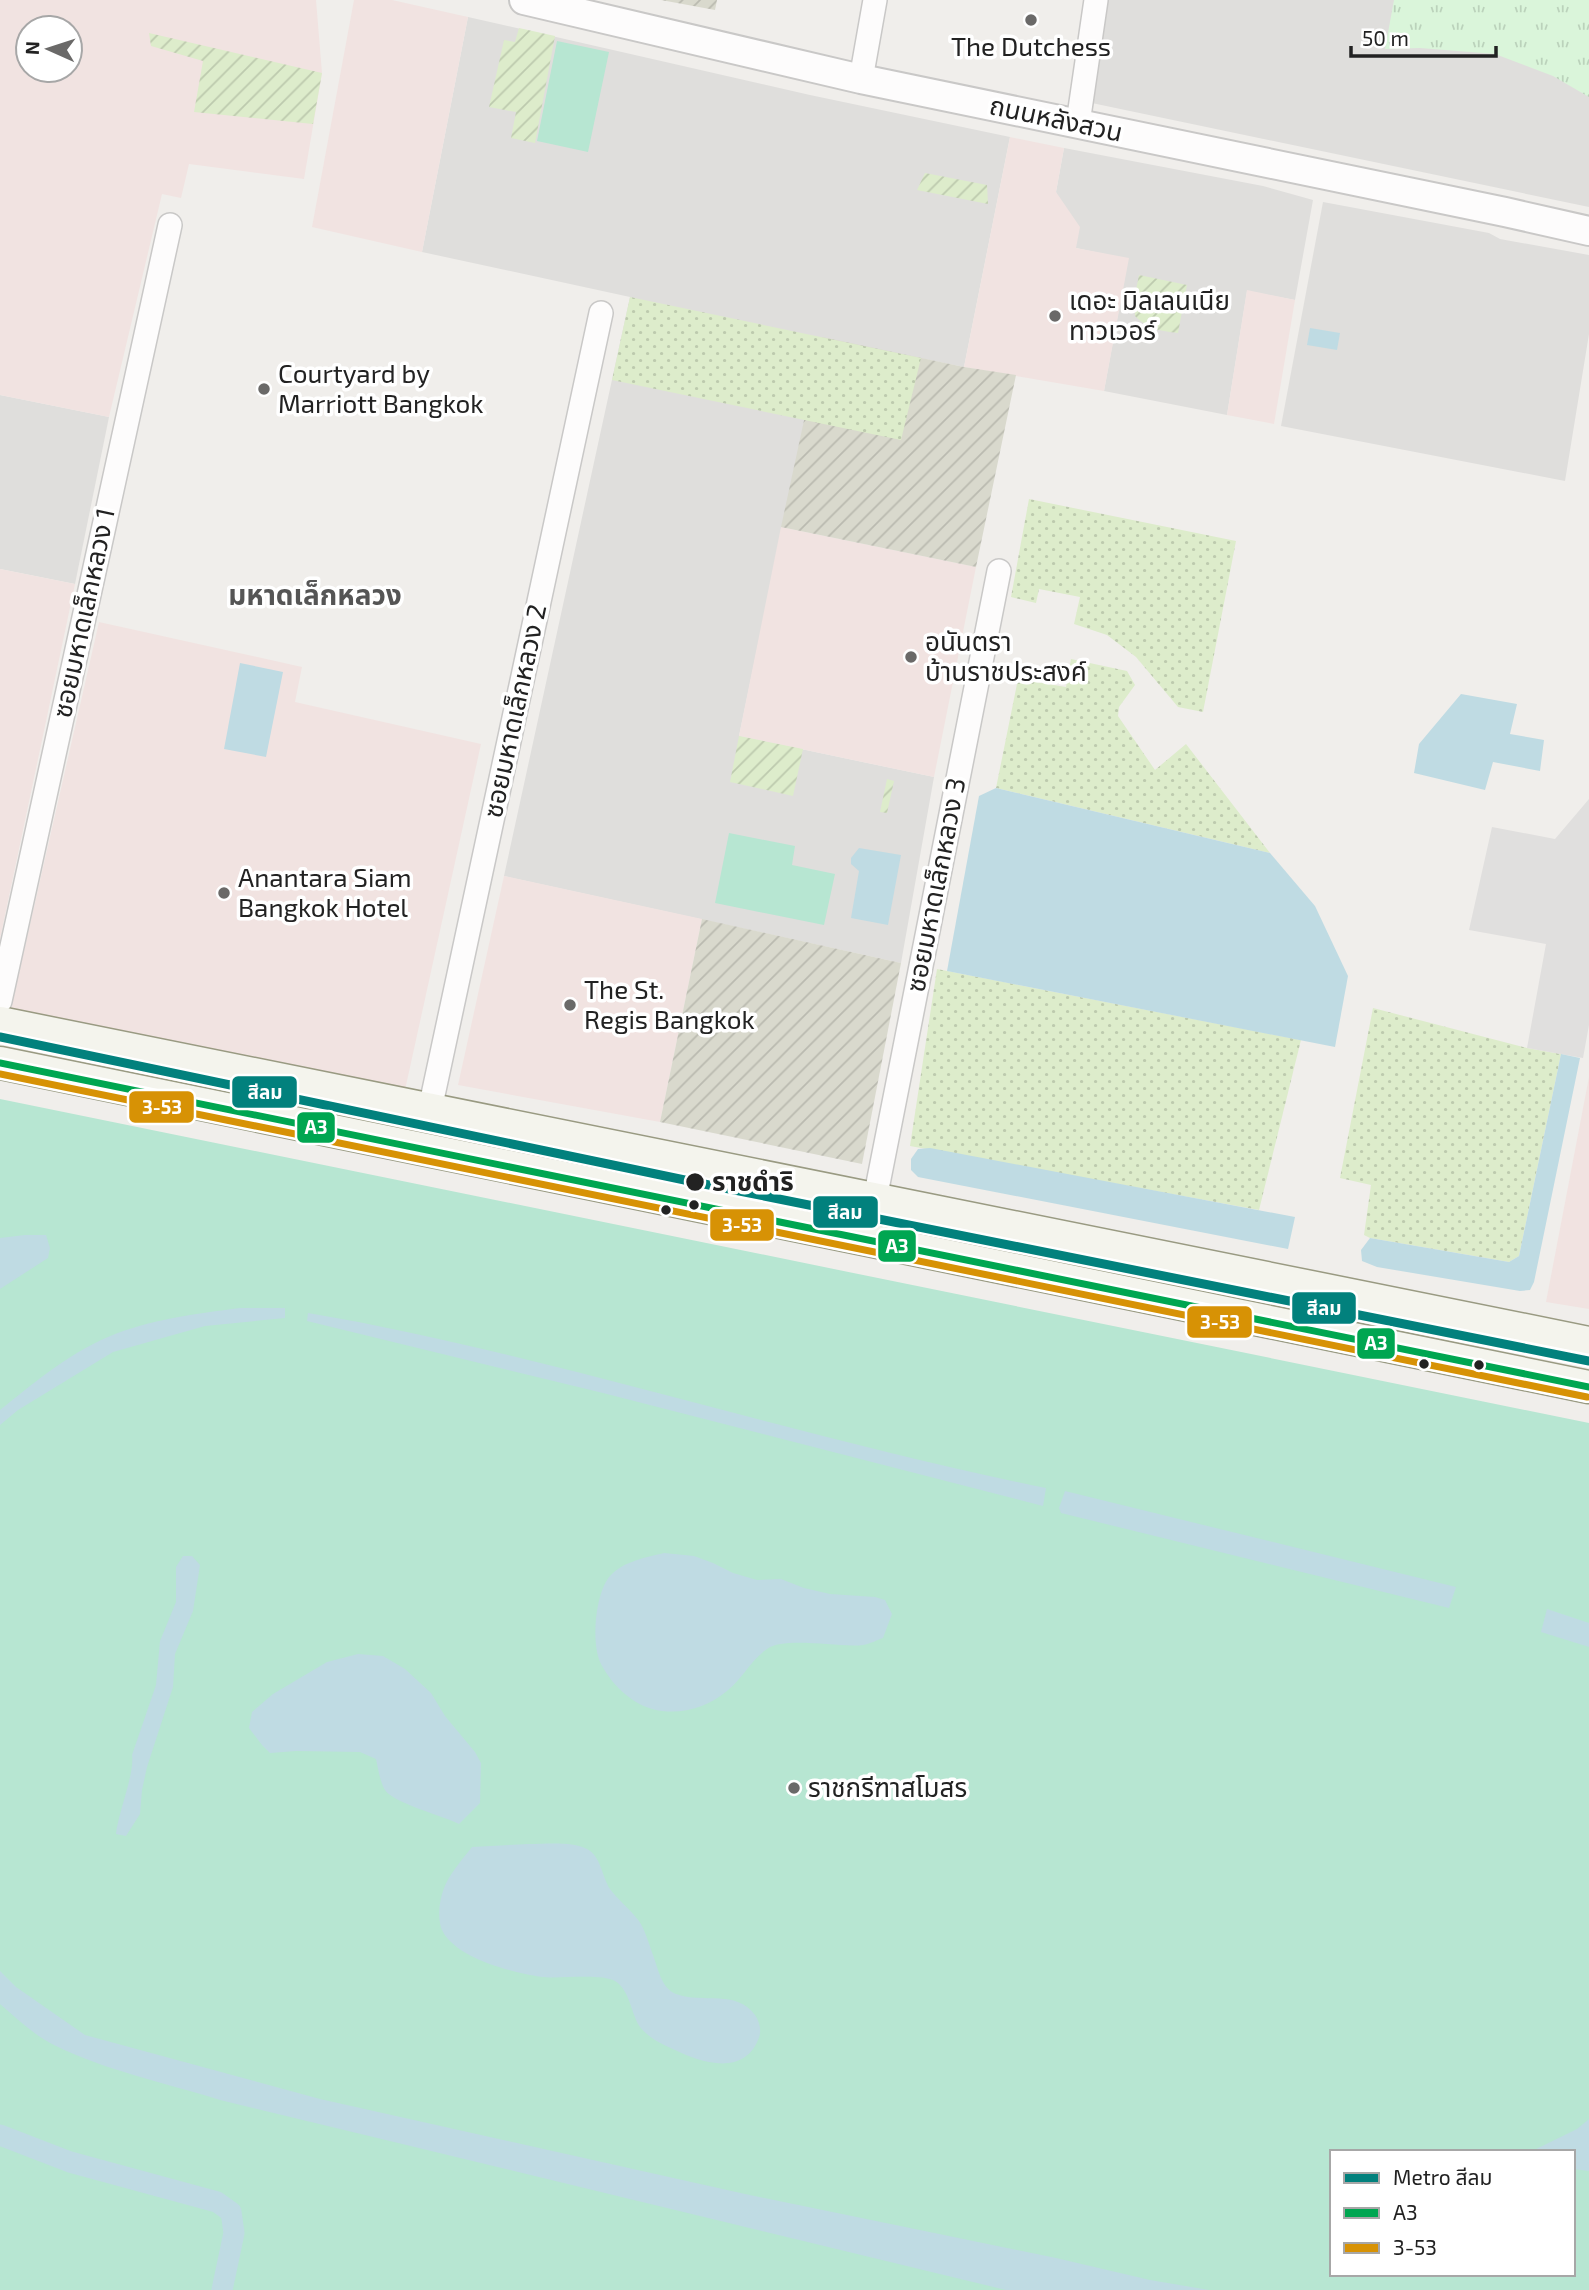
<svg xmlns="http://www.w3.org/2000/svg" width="1589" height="2290" font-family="'Exo 2','Noto Sans Thai',sans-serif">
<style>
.residential{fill:#dfdedc}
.commercial{fill:#f1e3e1;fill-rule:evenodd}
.construction{fill:url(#construction-furrows)}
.grass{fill:url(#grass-dots)}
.park{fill:url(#park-tufts)}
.garden{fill:url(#garden-furrows)}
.pitch{fill:#b7e6d2;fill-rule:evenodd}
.parking{fill:#e0dfde}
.water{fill:#bfdbe3}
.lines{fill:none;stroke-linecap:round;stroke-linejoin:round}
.canal{stroke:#bfdbe3;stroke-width:21}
.minor-casing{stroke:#c9c8c7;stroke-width:26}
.tertiary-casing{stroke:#c9c8c7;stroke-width:32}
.secondary-casing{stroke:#999a82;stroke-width:35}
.minor{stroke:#fdfcfc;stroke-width:23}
.tertiary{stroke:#fdfcfc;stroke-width:28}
.secondary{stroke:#f4f4ed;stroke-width:32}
.bus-1-casing{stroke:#fff;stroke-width:12}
.bus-2-casing{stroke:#fff;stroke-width:12}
.bus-1{stroke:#00a651;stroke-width:7}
.bus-2{stroke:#d79205;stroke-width:7}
.metro-1-casing{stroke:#fff;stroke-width:14}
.metro-1{stroke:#02817d;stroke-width:9}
.poi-dot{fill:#6a6968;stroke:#fff;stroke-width:2.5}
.stop-dot{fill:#222;stroke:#fff;stroke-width:2.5}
.labels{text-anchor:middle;stroke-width:7;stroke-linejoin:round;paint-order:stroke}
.poi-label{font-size:26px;fill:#222;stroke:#fff;text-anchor:start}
.street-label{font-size:26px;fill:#222;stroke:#fff}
.stop-label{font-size:26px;font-weight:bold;fill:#222;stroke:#fff;text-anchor:start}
.neighbourhood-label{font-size:28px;font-weight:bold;fill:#555;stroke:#fff}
.line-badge{stroke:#fff;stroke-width:2.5}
.badge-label{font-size:19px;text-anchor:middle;font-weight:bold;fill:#fff}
</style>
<defs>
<pattern id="construction-furrows" width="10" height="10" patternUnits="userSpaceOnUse" patternTransform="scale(1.75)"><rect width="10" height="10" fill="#d9d9cd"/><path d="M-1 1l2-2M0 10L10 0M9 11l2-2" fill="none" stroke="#babab0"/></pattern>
<pattern id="grass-dots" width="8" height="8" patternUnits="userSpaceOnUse" patternTransform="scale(1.75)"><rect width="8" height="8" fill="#ddeccb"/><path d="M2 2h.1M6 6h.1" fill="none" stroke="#bdcaae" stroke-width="1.8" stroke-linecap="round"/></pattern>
<pattern id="park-tufts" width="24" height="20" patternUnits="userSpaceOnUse" patternTransform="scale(1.75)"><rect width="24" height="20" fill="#daf5da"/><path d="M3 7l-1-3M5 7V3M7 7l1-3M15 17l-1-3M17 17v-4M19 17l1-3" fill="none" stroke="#bbd2bb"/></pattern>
<pattern id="garden-furrows" width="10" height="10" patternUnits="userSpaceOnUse" patternTransform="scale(1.75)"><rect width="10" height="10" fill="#ddeccb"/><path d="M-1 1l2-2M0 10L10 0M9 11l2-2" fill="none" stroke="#bdcaae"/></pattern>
</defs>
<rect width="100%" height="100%" fill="#f0eeeb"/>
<g class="residential">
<polygon points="1104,0 1589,0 1589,207 1087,102"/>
<polygon points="468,17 810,95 1010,137 964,367 822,338 739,736 934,777 901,963 504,876 630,297 422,252"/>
<polygon points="1064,148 1263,186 1313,200 1295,300 1247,291 1227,415 1104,391 1128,259 1076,248 1056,192"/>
<polygon points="1323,202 1489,233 1500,239 1589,255 1589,334 1565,481 1281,426"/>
<polygon points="0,395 109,417 75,584 0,569"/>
</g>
<g class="commercial">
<path d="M0,0h316l6,73 -18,106 -115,-15 -8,34 -19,-4 -53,223 -109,-22zM28,28h42v42h-42z"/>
<polygon points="354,0 392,0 468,17 422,252 312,227"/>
<polygon points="1010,137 1064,148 1056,192 1080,227 1076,248 1129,258 1104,391 964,367"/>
<polygon points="1247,290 1295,300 1274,424 1227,415"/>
<polygon points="781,527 976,567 934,777 739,736"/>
<polygon points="0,569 75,584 0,939"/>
<polygon points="99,622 302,667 295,702 481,744 405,1090 11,1008"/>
<polygon points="504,876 702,919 660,1122 458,1085"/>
<polygon points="1589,1077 1589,1309 1546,1302"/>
</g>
<g class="construction">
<polygon points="661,0 717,0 715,10"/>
<polygon points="822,337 964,367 1016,375 976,567 781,527"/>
<polygon points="702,919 901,963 862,1164 660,1122"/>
</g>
<g class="grass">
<polygon points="630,297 921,358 901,440 612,380"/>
<polygon points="1029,499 1236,541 1203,712 1178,707 1136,657 1107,635 1074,624 1080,597 1039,589 1036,603 1011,597"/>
<polygon points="1071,659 1127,671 1135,685 1119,707 1118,716 1155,770 1186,744 1270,853 996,788 1018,679 1066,687"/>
<polygon points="937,969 1301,1040 1259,1210 910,1146"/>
<polygon points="1373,1008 1527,1048 1561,1054 1519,1256 1509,1262 1370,1238 1364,1235 1371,1185 1340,1178"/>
</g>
<polygon class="park" points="1394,0 1589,0 1589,97 1553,76 1495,54 1420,48 1385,49"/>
<g class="garden">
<polygon points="519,28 555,36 535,143 511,138 516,112 489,107 504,40 515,42"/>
<polygon points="149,33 322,73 313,124 194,112 203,61 151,46"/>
<polygon points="925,173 987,185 988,204 917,190"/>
<path d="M1139,275l48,10 -9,48c-18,-2 -30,-4 -43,-17l-1,-16z"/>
<polygon points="739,736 803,749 793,796 730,782"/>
<polygon points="887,779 894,781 887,813 880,812"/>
</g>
<g class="pitch">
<polygon points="557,41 609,52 588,152 537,141"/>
<polygon points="729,833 795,846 792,865 835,874 824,925 715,903"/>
<path d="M0,1099l1589,324v867h-1589zM1332,2152h241v122h-241z"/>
</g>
<polygon class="parking" points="1589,799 1589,1025 1583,1058 1527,1048 1546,944 1469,930 1492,827 1555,839"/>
<g class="water">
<polygon points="1310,328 1340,333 1337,350 1307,345"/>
<polygon points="240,663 283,672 266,757 224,749"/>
<polygon points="1461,694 1517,704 1510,734 1544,740 1540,771 1493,762 1485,790 1414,773 1419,744"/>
<polygon points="996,788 1270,853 1315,906 1348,976 1335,1047 947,971 979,796"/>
<polygon points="859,848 901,855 888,925 851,918 859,871 851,864 851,858"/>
<polygon points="1561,1054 1580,1058 1534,1282 1530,1290 1520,1291 1377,1267 1362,1261 1361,1250 1370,1238 1509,1262 1519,1256"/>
<polygon points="930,1148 1295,1217 1288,1249 918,1177 911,1170 911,1159 918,1149"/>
<polygon points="25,1235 46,1235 50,1248 48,1258 0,1289 0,1238"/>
<path d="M240,1308h45v10l-80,8 -92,26 -95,58 -18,15v-15c34,-27 68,-56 108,-73 42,-18 88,-23 132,-29z"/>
<path d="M308,1313c90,15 180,37 269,59 156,40 312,84 469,116l-3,18 -440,-113 -296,-72z"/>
<polygon points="1065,1491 1456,1587 1449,1608 1061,1513 1059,1508"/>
<path d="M664,1553l30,3 19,7 20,10 24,7 24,-1 23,9 26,6 45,3 10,3 7,14 -9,24c-6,2 -13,6 -20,7 -23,3 -78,-9 -96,4 -16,11 -25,30 -40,42 -18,15 -42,23 -65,20 -26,-3 -49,-24 -61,-47 -10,-20 -6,-65 6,-84 12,-18 37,-22 57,-27z"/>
<path d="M183,1556h9l8,9 -7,46 -18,43 -2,33 -26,80 -5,23 -2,24 -14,22 -10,-2c2,-21 19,-61 16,-79l24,-70 4,-44 16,-39v-35z"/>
<polygon points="1547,1609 1589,1623 1589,1647 1541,1632"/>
<path d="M358,1654l25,2 22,13 26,24 14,23 30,36 6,11 -1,40 -21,21c-15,-8 -66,-21 -74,-34 -5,-8 -7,-22 -9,-31l-16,-7 -64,-1 -26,2 -8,-8 -13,-17 3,-16 21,-18 54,-32z"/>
<path d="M529,1844c17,0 43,-3 58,5 14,7 15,28 23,40 8,11 20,20 29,32 6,9 10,23 14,34 5,13 8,33 23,39 27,10 60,-5 79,21 5,7 7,17 3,25 -15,36 -56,23 -83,10 -12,-5 -26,-12 -35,-23 -9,-13 -10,-37 -25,-46 -14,-8 -55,-2 -73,-4 -28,-4 -84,-18 -99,-45 -6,-10 -4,-30 0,-41 5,-16 19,-31 29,-44z"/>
<path d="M0,1971l16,16 69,48 235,64 425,95 311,64 94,22 59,10h-203l-786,-190c-54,-17 -113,-29 -164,-54 -21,-10 -39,-27 -56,-42z"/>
<polygon points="1589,2119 1589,2171 1573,2169 1573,2152 1530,2152 1577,2129"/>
</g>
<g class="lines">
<polyline class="canal" points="0,2135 70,2162 217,2202 231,2212 234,2233 222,2290"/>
<g class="minor-casing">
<g id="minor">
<polyline points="861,79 875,0"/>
<polyline points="1078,123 1096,0"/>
<polyline points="0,1001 170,225"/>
<polyline points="430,1109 601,313"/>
<polyline points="875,1199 999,571"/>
</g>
</g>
<g class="tertiary-casing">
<polyline id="tertiary" points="524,0 861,79 1505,212 1589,231"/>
</g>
<g class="secondary-casing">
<g id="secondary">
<polyline points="0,1023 1589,1343"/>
<polyline points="0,1063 1589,1387"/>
</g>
</g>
<use href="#minor" class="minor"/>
<use href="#tertiary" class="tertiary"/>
<use href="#secondary" class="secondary"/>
<g class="bus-1-casing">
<polyline id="bus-1" points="0,1063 1589,1387"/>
</g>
<g class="bus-2-casing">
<polyline id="bus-2" points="0,1074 1587,1397"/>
</g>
<use href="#bus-1" class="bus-1"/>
<use href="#bus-2" class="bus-2"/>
<g class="metro-1-casing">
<polyline id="metro-1" points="0,1037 699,1183 1589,1361"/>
</g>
<use href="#metro-1" class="metro-1"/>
</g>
<g class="poi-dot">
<circle cx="1031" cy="20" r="7"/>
<circle cx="1055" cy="316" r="7"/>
<circle cx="264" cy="389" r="7"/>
<circle cx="911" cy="657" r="7"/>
<circle cx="224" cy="893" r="7"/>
<circle cx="570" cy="1005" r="7"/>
<circle cx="794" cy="1788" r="7"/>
</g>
<g class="stop-dot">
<circle cx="695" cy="1182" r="10"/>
<circle cx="694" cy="1205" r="6"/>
<circle cx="666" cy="1210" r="6"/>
<circle cx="1424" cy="1364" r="6"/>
<circle cx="1479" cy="1365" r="6"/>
</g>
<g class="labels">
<g class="poi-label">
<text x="1031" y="56" text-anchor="middle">The Dutchess</text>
<text x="1069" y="310">เดอะ มิลเลนเนีย<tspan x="1069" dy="30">ทาวเวอร์</tspan></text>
<text x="278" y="383">Courtyard by<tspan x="278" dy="30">Marriott Bangkok</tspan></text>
<text x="925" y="651">อนันตรา<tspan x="925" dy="30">บ้านราชประสงค์</tspan></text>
<text x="238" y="887">Anantara Siam<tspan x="238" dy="30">Bangkok Hotel</tspan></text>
<text x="584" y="999">The St.<tspan x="584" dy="30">Regis Bangkok</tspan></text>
<text x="808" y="1797">ราชกรีฑาสโมสร</text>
</g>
<g class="street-label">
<text transform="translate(1056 119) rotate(12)" y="9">ถนนหลังสวน</text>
<text transform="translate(84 613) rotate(-78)" y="9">ซอยมหาดเล็กหลวง 1</text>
<text transform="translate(515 711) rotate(-78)" y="9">ซอยมหาดเล็กหลวง 2</text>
<text transform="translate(936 885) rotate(-79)" y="9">ซอยมหาดเล็กหลวง 3</text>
</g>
<g class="stop-label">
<text x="712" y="1191">ราชดำริ</text>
</g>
<g class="neighbourhood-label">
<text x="315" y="605">มหาดเล็กหลวง</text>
</g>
</g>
<g class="line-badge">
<rect x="231" y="1075" width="67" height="34" rx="7" fill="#02817d"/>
<rect x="128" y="1090" width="67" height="34" rx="7" fill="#d79205"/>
<rect x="296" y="1111" width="40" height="33" rx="7" fill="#00a651"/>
<rect x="812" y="1195" width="67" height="34" rx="7" fill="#02817d"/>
<rect x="709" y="1208" width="66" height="34" rx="7" fill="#d79205"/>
<rect x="877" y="1229" width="40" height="34" rx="7" fill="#00a651"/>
<rect x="1291" y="1291" width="66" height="34" rx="7" fill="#02817d"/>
<rect x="1186" y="1305" width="67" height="34" rx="7" fill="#d79205"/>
<rect x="1356" y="1327" width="40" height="33" rx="7" fill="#00a651"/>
</g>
<g class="badge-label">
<text x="265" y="1099">สีลม</text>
<text x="162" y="1114">3-53</text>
<text x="316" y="1134">A3</text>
<text x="845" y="1219">สีลม</text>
<text x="742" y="1232">3-53</text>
<text x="897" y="1253">A3</text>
<text x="1324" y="1315">สีลม</text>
<text x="1220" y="1329">3-53</text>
<text x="1376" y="1350">A3</text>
</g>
<rect x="1330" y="2150" width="245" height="126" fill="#ffffff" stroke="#a7a7a7" stroke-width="2"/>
<rect x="1344" y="2173" width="35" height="10" fill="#02817d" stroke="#a7a7a7" stroke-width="2"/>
<text x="1393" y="2185" font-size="21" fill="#222222">Metro สีลม</text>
<rect x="1344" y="2208" width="35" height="10" fill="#00a651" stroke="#a7a7a7" stroke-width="2"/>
<text x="1393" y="2220" font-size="21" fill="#222222">A3</text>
<rect x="1344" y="2243" width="35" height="10" fill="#d79205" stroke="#a7a7a7" stroke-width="2"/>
<text x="1393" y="2255" font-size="21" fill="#222222">3-53</text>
<g transform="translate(49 49) rotate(273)"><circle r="33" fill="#ffffff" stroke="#a7a7a7" stroke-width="2"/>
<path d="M0-5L12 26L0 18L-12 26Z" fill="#6a6968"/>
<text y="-10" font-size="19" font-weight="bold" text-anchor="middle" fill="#222222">N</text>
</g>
<path d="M1351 46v10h145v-10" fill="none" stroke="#222222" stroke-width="3.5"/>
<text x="1362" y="46" font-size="21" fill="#222222" stroke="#ffffff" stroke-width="5" paint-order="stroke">50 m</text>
</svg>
